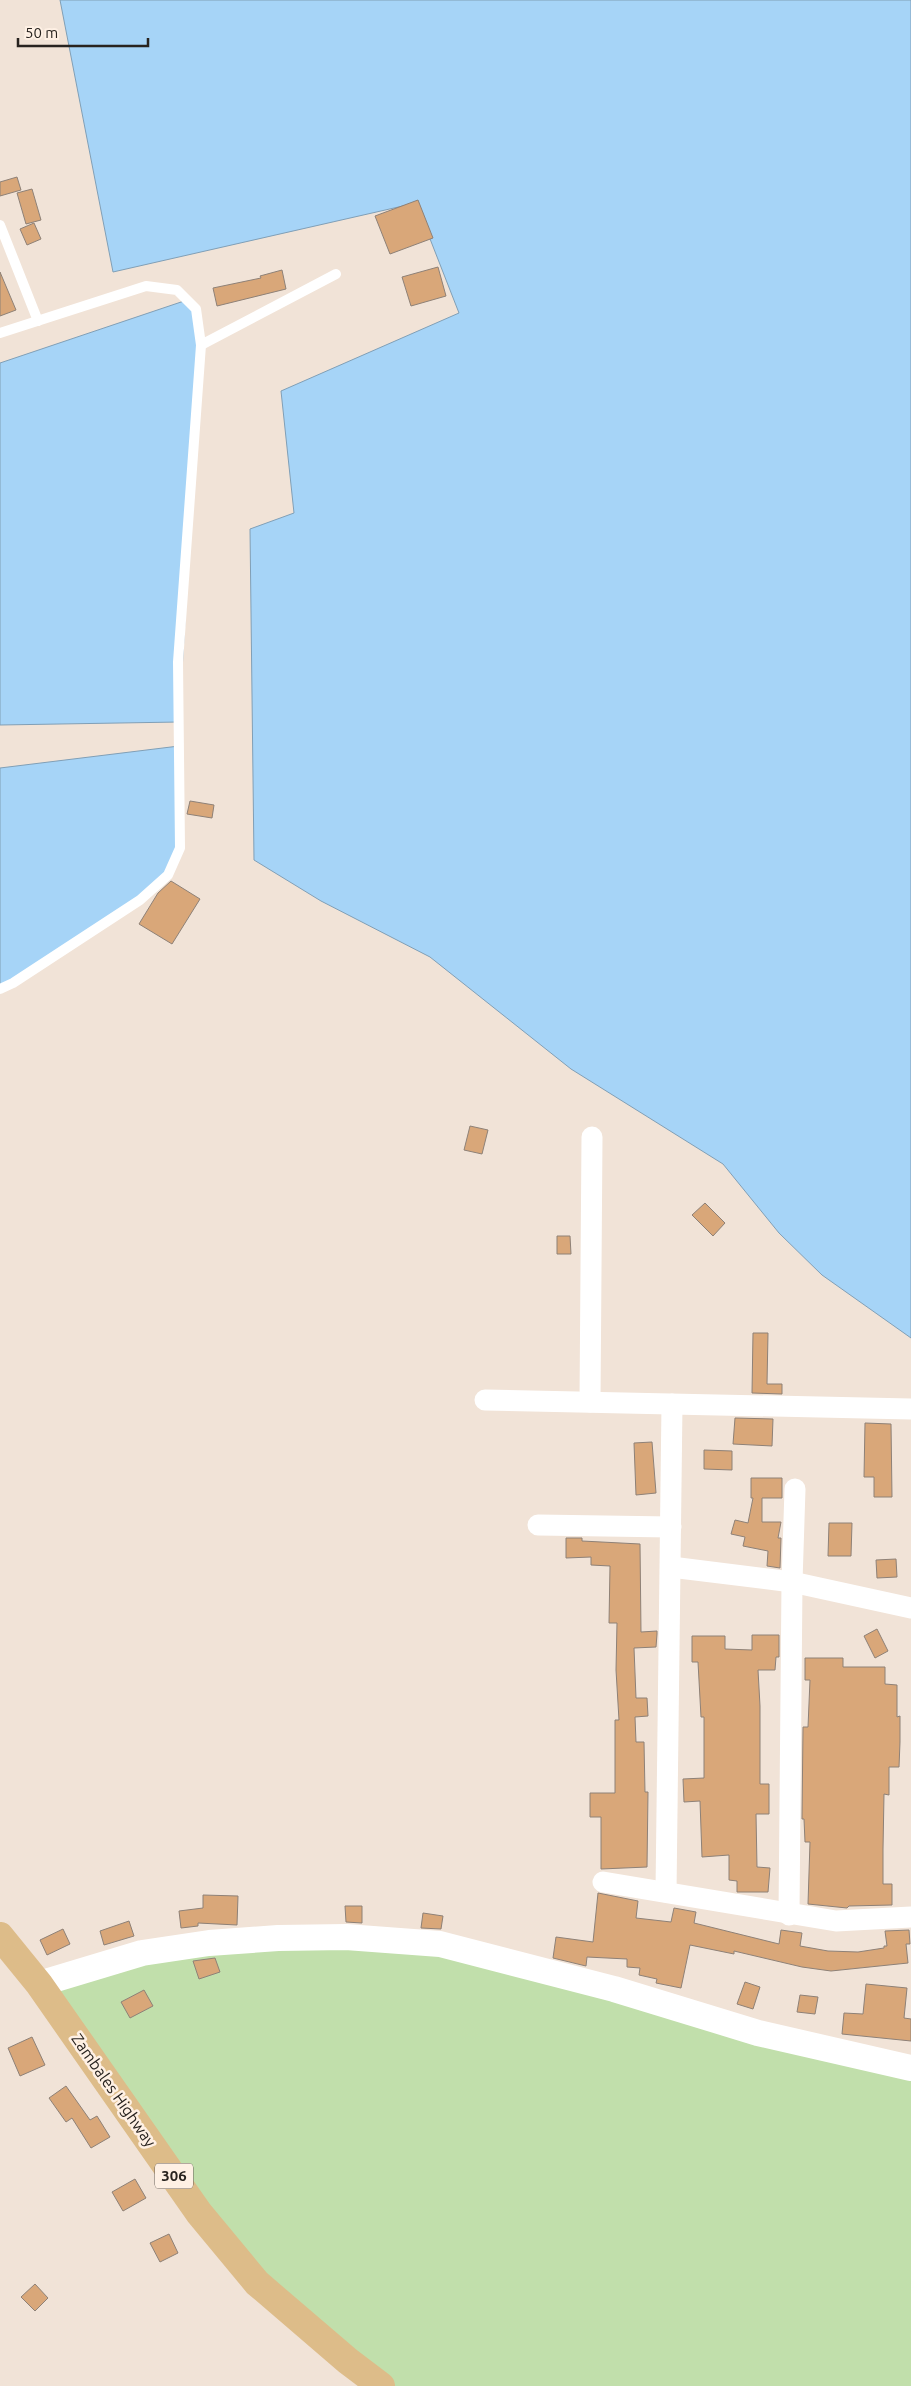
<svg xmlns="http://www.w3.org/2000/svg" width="911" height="2386" font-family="Ubuntu,sans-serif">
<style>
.green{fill:#c1dfab}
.water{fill:#a6d4f7;stroke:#809fb6}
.building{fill:#d9a779;stroke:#8e8177}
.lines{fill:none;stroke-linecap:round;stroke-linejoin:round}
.service{stroke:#fff;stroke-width:10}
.minor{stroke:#fff;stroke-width:21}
.tertiary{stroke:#fff;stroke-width:26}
.primary{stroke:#ddbc89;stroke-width:28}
.labels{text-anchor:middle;stroke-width:5;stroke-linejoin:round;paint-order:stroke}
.shield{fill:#fef0e4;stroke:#68605a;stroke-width:1}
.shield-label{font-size:15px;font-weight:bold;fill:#28231f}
.street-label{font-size:16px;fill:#28231f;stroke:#fef0e4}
</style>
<rect width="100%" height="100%" fill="#f1e3d7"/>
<polygon class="green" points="440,1944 911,2068 911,2386 381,2386 257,2283 39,1984 142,1953"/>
<g class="water">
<polygon points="60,0 911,0 911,1338 822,1275 779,1233 723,1164 571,1069 430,957 321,901 254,860 250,529 294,513 281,391 459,313 416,203 113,272"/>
<polygon points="187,300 196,309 201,345 179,722 0,725 0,363"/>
<polygon points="179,746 180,848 168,875 140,900 0,989 0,768"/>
</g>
<g class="building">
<polygon points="17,177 21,190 0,196 0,182"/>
<polygon points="32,189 41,220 26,224 17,193"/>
<polygon points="418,200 433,238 390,254 375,216"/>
<polygon points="34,223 41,239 27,245 20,229"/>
<polygon points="438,267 446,296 411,306 402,277"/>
<polygon points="282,270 286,289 217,306 213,288 261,278 260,276"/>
<polygon points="0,272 16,310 0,316"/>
<polygon points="190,801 214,805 212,818 187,814"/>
<polygon points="171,881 200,899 172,944 139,924 158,893"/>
<polygon points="470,1126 488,1130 482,1154 464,1150"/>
<polygon points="705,1203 725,1223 713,1236 692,1215"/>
<polygon points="557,1236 570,1236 571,1254 557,1254"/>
<polygon points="753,1333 768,1333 767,1384 782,1384 782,1394 752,1393"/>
<polygon points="735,1418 773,1419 772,1446 733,1444"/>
<polygon points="865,1423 891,1424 892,1497 874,1497 874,1477 864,1477"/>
<polygon points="652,1442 656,1493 636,1495 634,1443"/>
<polygon points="704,1450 732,1451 732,1470 704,1469"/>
<polygon points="751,1478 782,1478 782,1498 762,1498 762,1522 781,1522 778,1538 781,1538 780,1568 767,1566 768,1551 743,1546 745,1537 731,1534 735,1520 748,1523 753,1498 751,1498"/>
<polygon points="829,1523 852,1523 851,1556 828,1556"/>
<polygon points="566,1538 582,1538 582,1541 640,1544 641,1632 657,1631 657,1634 656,1647 634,1648 636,1698 647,1698 648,1716 635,1717 636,1742 644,1742 645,1792 648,1792 647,1867 601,1869 601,1817 590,1817 590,1793 615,1793 615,1720 619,1720 616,1670 617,1623 609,1623 610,1566 591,1565 591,1557 566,1558"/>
<polygon points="896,1559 897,1577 877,1578 876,1560"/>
<polygon points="877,1629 888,1651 875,1658 864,1636"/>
<polygon points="752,1635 779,1635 779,1657 776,1657 775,1670 758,1670 760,1706 760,1784 769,1784 769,1814 756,1814 757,1867 770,1868 768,1892 737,1892 737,1881 729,1880 729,1855 702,1857 700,1801 684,1802 683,1779 704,1778 704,1717 701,1717 698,1662 692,1662 692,1636 725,1636 725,1649 752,1650"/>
<polygon points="805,1658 843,1658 843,1667 885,1667 885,1684 897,1685 897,1717 900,1716 900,1742 899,1767 889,1767 889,1795 884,1794 883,1849 883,1884 892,1884 892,1905 849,1906 847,1908 808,1904 810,1842 805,1842 804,1819 802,1819 803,1727 808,1727 810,1680 805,1680"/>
<polygon points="598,1893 638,1901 636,1918 671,1922 674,1908 696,1912 694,1923 779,1944 781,1930 802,1933 800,1946 828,1951 858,1952 884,1948 884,1946 887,1946 885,1931 909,1930 910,1944 906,1944 908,1963 831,1971 802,1967 734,1951 734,1954 690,1945 681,1988 656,1983 657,1979 639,1975 640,1968 627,1967 627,1959 587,1957 586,1966 553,1958 556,1937 593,1942"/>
<polygon points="203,1895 238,1896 237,1925 198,1923 198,1926 181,1928 179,1911 203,1908"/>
<polygon points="345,1906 362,1906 362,1923 346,1922"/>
<polygon points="423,1913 443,1916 441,1929 421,1928"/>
<polygon points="129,1921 134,1936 104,1945 100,1931"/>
<polygon points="63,1929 70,1944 47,1955 40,1940"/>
<polygon points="215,1958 220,1972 199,1979 193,1961"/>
<polygon points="745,1982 760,1987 753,2009 737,2004"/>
<polygon points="866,1984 907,1988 904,2018 911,2019 911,2041 842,2034 844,2013 863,2014"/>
<polygon points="144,1990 153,2006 130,2018 121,2002"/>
<polygon points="800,1995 818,1997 815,2014 797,2012"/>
<polygon points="32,2037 45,2065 20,2076 8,2048"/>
<polygon points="66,2086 90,2120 97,2116 110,2137 91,2148 72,2118 66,2122 49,2098"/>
<polygon points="135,2179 146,2198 123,2211 112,2192"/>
<polygon points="169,2234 178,2253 160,2262 150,2243"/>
<polygon points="35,2284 48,2298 35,2311 21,2297"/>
</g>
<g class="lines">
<g class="service">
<polyline points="0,225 38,321"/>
<polyline points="0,333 146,286 177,290 196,309 201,345 178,662 180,848 168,875 140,900 13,983 0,989"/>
<polyline points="201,345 336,274"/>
</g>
<g class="minor">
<polyline points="485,1400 911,1409"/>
<polyline points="590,1402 592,1137"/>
<polyline points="538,1525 671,1527"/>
<polyline points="671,1567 792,1582 911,1608"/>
<polyline points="603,1882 836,1921 911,1917"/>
<polyline points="666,1892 672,1404"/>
<polyline points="789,1915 792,1582 795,1489"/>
</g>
<polyline class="tertiary" points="39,1984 142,1953 209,1943 278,1938 346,1937 440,1944 614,1989 758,2033 911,2068"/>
<polyline class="primary" points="0,1936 39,1984 199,2213 257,2283 348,2361 381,2386"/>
</g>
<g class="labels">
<rect class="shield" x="155" y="2163.5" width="38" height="25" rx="4"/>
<g class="shield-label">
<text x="174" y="2181">306</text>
</g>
<g class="street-label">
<text transform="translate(114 2090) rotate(55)" y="6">Zambales Highway</text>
</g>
</g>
<path d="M18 38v8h130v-8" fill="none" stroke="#28231f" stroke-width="2.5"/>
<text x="25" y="38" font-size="15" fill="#28231f" stroke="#fef0e4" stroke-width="4" paint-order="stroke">50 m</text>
</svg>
